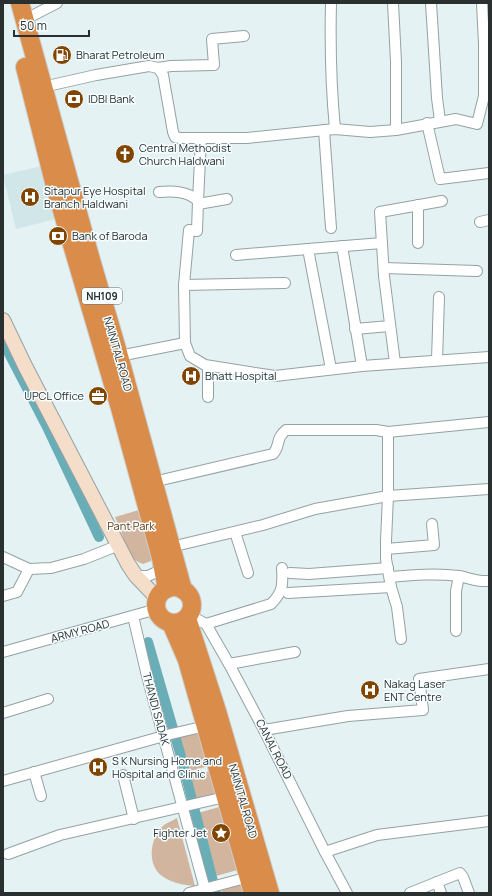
<svg xmlns="http://www.w3.org/2000/svg" width="492" height="896" font-family="Manrope,sans-serif">
<style>
.built{fill:#d0e6e8}
.green{fill:#d2b59f}
.lines{fill:none;stroke-linecap:round;stroke-linejoin:round}
.canal{stroke:#69aeb7;stroke-width:10}
.street-casing{stroke:#95a1a3;stroke-width:12}
.secondary-casing{stroke:#95a1a3;stroke-width:16}
.highway-casing{stroke:#cccdcd;stroke-width:20}
.street{stroke:#fff;stroke-width:10}
.secondary{stroke:#f4ddc9;stroke-width:14}
.highway{stroke:#da8d4b;stroke-width:18}
.labels{text-anchor:middle;stroke-width:3;stroke-linejoin:round;paint-order:stroke}
.shield{fill:#f6feff;stroke:#676d6d;stroke-width:1}
.shield-label{font-size:10px;font-weight:bold;fill:#2a2f2f}
.poi-label{font-size:11px;fill:#2a2f2f;stroke:#f6feff;text-anchor:start}
.street-label{font-size:11px;fill:#2a2f2f;stroke:#f6feff}
.park-label{font-size:11px;fill:#693d16;stroke:#f6feff}
</style>
<rect width="100%" height="100%" fill="#e4f2f3"/>
<polygon class="built" points="42,166 56,219 16,229 3,175"/>
<g class="green">
<polygon points="139,510 153,557 151,561 143,564 138,562 131,557 115,517"/>
<polygon points="202,730 212,765 187,772 178,737"/>
<polygon points="214,770 221,795 196,801 190,776"/>
<polygon points="223,806 241,869 216,876 198,813"/>
<path d="M177,818l18,68c-12,-1 -23,-3 -33,-10 -15,-11 -12,-36 -1,-48 4,-5 11,-7 16,-10z"/>
<polygon points="244,881 248,893 222,893 221,888"/>
</g>
<g class="lines">
<g class="canal">
<polyline points="3,342 48,429 99,537"/>
<polyline points="148,642 180,753 216,893"/>
</g>
<g class="street-casing">
<g id="street">
<path d="M331,3c-1,42 0,84 4,126"/>
<polyline points="393,3 396,62 396,130"/>
<polyline points="431,3 437,98 440,121"/>
<polyline points="24,20 57,3"/>
<polyline points="158,68 171,66 214,65 212,39 244,36"/>
<polyline points="43,87 96,75 149,66 158,68 163,75 173,132 175,137 180,138 247,138 335,129 370,132 396,130 456,119 477,124 484,96 484,44 482,3"/>
<polyline points="427,123 440,179 489,173"/>
<polyline points="324,130 331,228"/>
<path d="M159,192c14,-1 29,-1 39,9l-1,30 -8,-1 -5,55 1,58"/>
<polyline points="198,201 201,138"/>
<polyline points="198,204 227,199"/>
<polyline points="480,222 489,220"/>
<polyline points="418,243 418,205"/>
<polyline points="342,246 362,366"/>
<polyline points="236,255 308,249"/>
<polyline points="384,268 477,271"/>
<polyline points="184,285 285,283"/>
<polyline points="355,329 390,326"/>
<polyline points="119,356 185,343 190,356 205,365 275,376 362,366 489,357"/>
<polyline points="437,360 439,297"/>
<polyline points="395,363 384,276 380,212 442,201"/>
<polyline points="208,366 208,397"/>
<polyline points="331,369 308,249 382,243"/>
<path d="M153,482l120,-28c8,-9 2,-15 13,-24h90l12,2"/>
<polyline points="235,532 248,573"/>
<polyline points="171,547 263,525 315,509 388,496 489,489"/>
<polyline points="386,549 434,545 432,524"/>
<polyline points="3,557 29,569 51,568 84,559 119,545"/>
<polyline points="290,573 309,574 388,568"/>
<polyline points="136,576 148,576 163,569"/>
<path d="M390,577c23,-2 46,-4 69,-1 10,2 19,6 30,5"/>
<polyline points="391,587 397,607 401,639"/>
<polyline points="288,593 391,587 386,559 386,541 388,496 388,432 489,422"/>
<polyline points="3,596 17,592 29,569"/>
<polyline points="189,615 206,624 229,664 264,730 325,852 347,893"/>
<polyline points="133,616 147,676 206,893"/>
<path d="M206,624l65,-20c12,-12 12,-19 11,-36"/>
<polyline points="456,631 456,591 459,576"/>
<polyline points="3,652 157,609"/>
<polyline points="229,664 295,652"/>
<polyline points="3,713 48,699"/>
<polyline points="264,730 348,716 423,710 419,679 489,669"/>
<polyline points="34,772 41,796"/>
<polyline points="123,775 134,819"/>
<polyline points="3,781 171,734 206,726"/>
<polyline points="325,852 377,835 489,821"/>
<polyline points="8,854 60,835 225,797"/>
<polyline points="437,882 441,893"/>
<polyline points="189,893 249,877"/>
<polyline points="410,893 460,873 463,877 469,893"/>
</g>
</g>
<g class="secondary-casing">
<polyline id="secondary" points="3,320 25,366 128,564 136,576 157,598"/>
</g>
<g class="highway-casing">
<g id="highway">
<polyline points="20,3 89,253 119,356 183,590"/>
<polyline points="25,67 56,190 120,408 161,558 167,589"/>
<circle cx="174" cy="605" r="18"/>
<polyline points="187,618 217,711 270,893"/>
<polyline points="171,623 187,660 253,893"/>
</g>
</g>
<use href="#street" class="street"/>
<use href="#secondary" class="secondary"/>
<use href="#highway" class="highway"/>
</g>
<defs>
<g id="fuel-disc" transform="scale(1)"><circle r="9.5" fill="#814500" stroke="#f6feff"/><path d="M-5.5-6h7V0h2V4h1.3V-2.5L3-4.5l.8-.8L6-3V5H2.5V1h-1V6h-7ZM-4.2-4.7v3.2H.2V-4.7Z" fill="#fff"/></g>
<g id="bank-disc" transform="scale(1)"><circle r="9.5" fill="#814500" stroke="#f6feff"/><path d="M-6-4H6V4H-6ZM0-2.3a2.3 2.3 0 1 0 0 4.6a2.3 2.3 0 1 0 0-4.6Z" fill="#fff"/></g>
<g id="church-disc" transform="scale(1)"><circle r="9.5" fill="#814500" stroke="#f6feff"/><path d="M-1.2-6h2.4v3.5h3.3v2.4h-3.3V6h-2.4V-.1h-3.3v-2.4h3.3Z" fill="#fff"/></g>
<g id="hospital-disc" transform="scale(1)"><circle r="9.5" fill="#814500" stroke="#f6feff"/><path d="M-5-5h3v3.5h4V-5h3V5h-3V1.5h-4V5h-3Z" fill="#fff"/></g>
<g id="office-disc" transform="scale(1)"><circle r="9.5" fill="#814500" stroke="#f6feff"/><path d="M-6-3h4V-5.5h4V-3h4V5H-6ZM-1-4.5V-3h2v-1.5ZM-6 0V1H6V0Z" fill="#fff"/></g>
<g id="sight-disc" transform="scale(1)"><circle r="9.5" fill="#814500" stroke="#f6feff"/><path d="M0-6L1.8-2.2L6-1.7L2.9 1.2L3.7 5.4L0 3.3L-3.7 5.4L-2.9 1.2L-6-1.7L-1.8-2.2Z" fill="#fff"/></g>
</defs>
<g fill-rule="evenodd">
<use href="#fuel-disc" x="62" y="55"/>
<use href="#bank-disc" x="74" y="99"/>
<use href="#church-disc" x="125" y="154"/>
<use href="#hospital-disc" x="30" y="197"/>
<use href="#bank-disc" x="58" y="236"/>
<use href="#hospital-disc" x="191" y="376"/>
<use href="#office-disc" x="98" y="396"/>
<use href="#hospital-disc" x="370" y="690"/>
<use href="#hospital-disc" x="98" y="767"/>
<use href="#sight-disc" x="221" y="833"/>
</g>
<g class="labels">
<rect class="shield" x="82" y="288" width="40" height="16" rx="3"/>
<g class="shield-label">
<text x="102" y="300">NH109</text>
</g>
<g class="poi-label">
<text x="76" y="59">Bharat Petroleum</text>
<text x="88" y="103">IDBI Bank</text>
<text x="139" y="152">Central Methodist<tspan x="139" dy="13">Church Haldwani</tspan></text>
<text x="44" y="195">Sitapur Eye Hospital<tspan x="44" dy="13">Branch Haldwani</tspan></text>
<text x="72" y="240">Bank of Baroda</text>
<text x="205" y="380">Bhatt Hospital</text>
<text x="84" y="400" text-anchor="end">UPCL Office</text>
<text x="384" y="688">Nakag Laser<tspan x="384" dy="13">ENT Centre</tspan></text>
<text x="112" y="765">S K Nursing Home and<tspan x="112" dy="13">Hospital and Clinic</tspan></text>
<text x="207" y="837" text-anchor="end">Fighter Jet</text>
</g>
<g class="street-label">
<text transform="translate(118 354) rotate(74)" y="4">NAINITAL ROAD</text>
<text transform="translate(80 631) rotate(-15)" y="4">ARMY ROAD</text>
<text transform="translate(156 709) rotate(75)" y="4">THANDI SADAK</text>
<text transform="translate(274 749) rotate(63)" y="4">CANAL ROAD</text>
<text transform="translate(243 801) rotate(74)" y="4">NAINITAL ROAD</text>
</g>
<g class="park-label">
<text x="131" y="530">Pant Park</text>
</g>
</g>
<rect width="492" height="896" fill="none" stroke="#2a2f2f" stroke-width="8"/>
<path d="M14 30v6h75v-6" fill="none" stroke="#2a2f2f" stroke-width="2"/>
<text x="20" y="30" font-size="12" fill="#2a2f2f" stroke="#f6feff" stroke-width="3" paint-order="stroke">50 m</text>
</svg>
